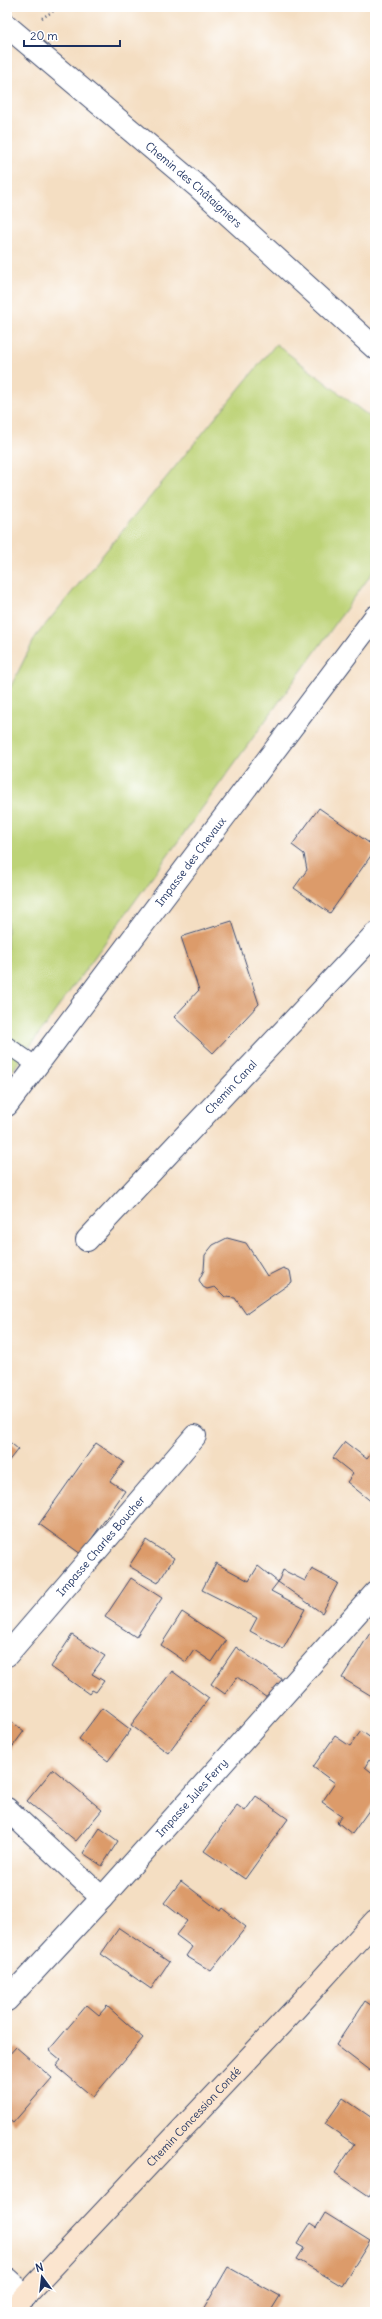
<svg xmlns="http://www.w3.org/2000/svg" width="382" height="2319" font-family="Delius,sans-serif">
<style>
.green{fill:#bdd377;stroke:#6c816a}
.building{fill:#dc9b6b}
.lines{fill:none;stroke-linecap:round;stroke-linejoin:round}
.lane-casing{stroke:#3c496d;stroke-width:18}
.street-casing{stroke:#3c496d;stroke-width:24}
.secondary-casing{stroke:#3c496d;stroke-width:24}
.path{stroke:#3c496d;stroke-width:2.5;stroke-dasharray:1 3;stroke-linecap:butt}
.lane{stroke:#fff;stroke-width:16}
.street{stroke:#fff;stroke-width:22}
.secondary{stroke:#fbe5cf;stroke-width:22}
.labels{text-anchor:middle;stroke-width:3;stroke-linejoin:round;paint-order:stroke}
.street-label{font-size:11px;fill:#1b2f5e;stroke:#fff}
</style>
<rect width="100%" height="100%" fill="#fff"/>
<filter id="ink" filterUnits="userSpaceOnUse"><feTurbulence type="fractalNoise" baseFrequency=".025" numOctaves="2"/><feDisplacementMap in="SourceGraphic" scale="8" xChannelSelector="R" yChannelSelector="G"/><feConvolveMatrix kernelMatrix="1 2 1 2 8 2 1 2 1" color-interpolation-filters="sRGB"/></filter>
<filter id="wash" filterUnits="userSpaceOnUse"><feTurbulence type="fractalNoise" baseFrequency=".012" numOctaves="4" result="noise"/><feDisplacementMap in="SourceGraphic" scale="16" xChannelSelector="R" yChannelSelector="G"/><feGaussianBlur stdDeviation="0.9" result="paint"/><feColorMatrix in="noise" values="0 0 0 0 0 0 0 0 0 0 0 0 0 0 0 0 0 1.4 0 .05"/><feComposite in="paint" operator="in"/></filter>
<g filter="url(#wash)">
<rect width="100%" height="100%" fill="#f4dec2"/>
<polygon class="green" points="276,344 375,421 375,569 7,1078 7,694 36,636"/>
<g id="blocks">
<g class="building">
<polygon points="319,808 375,847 375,850 330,913 294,888 307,870 304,854 292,845"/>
<polygon points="232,921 259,1004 213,1053 174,1017 199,990 181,937"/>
<polygon points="227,1238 246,1243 267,1276 283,1268 290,1271 292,1282 246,1314 235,1298 225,1297 215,1287 207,1289 203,1287 199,1280 204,1270 205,1255 213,1245"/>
<polygon points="7,1440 18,1449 7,1463"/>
<polygon points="345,1442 367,1459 372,1452 375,1454 375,1501 373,1503 347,1482 353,1474 333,1458"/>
<polygon points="96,1443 124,1462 110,1481 125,1491 81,1554 39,1524"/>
<polygon points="146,1540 174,1558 158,1583 129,1566"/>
<polygon points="216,1563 249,1581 258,1566 278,1582 283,1570 305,1581 312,1569 338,1583 322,1613 278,1582 271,1591 305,1609 283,1649 250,1631 257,1618 202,1590"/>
<polygon points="131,1578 162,1598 136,1637 105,1617"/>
<polygon points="182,1612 226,1641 212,1662 194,1650 186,1662 161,1645"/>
<polygon points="370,1633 375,1636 375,1698 342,1678"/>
<polygon points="72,1635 105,1656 92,1674 104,1681 96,1692 92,1690 89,1694 51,1667"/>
<polygon points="236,1647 283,1680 270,1700 237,1677 225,1694 211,1684"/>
<polygon points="172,1671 209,1698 168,1753 131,1725"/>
<polygon points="102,1708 131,1730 108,1761 79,1739"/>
<polygon points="7,1718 24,1731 7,1754"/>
<polygon points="361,1731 375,1741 375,1764 369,1760 365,1767 375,1775 375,1802 352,1834 337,1822 342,1816 322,1802 335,1783 313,1767 335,1736 350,1746"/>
<polygon points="53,1769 102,1810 76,1841 27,1801"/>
<polygon points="256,1796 288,1819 245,1879 204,1851 237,1805 245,1811"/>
<polygon points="100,1828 118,1841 102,1866 83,1853"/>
<polygon points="181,1881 220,1911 222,1908 246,1927 211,1971 186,1956 192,1947 176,1935 187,1921 164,1903"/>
<polygon points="119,1928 169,1962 151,1989 101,1954"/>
<polygon points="365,2001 375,2008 375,2064 370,2071 336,2045"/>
<polygon points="87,2005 99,2015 107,2006 143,2038 93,2097 56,2066 61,2060 49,2050"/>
<polygon points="16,2047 52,2078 13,2123 7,2118 7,2057"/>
<polygon points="343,2098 375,2120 375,2187 369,2196 335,2173 354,2144 325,2124"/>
<polygon points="325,2213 370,2241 342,2286 297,2259 304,2248 297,2244 310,2224 316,2228"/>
<polygon points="228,2267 280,2296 270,2312 202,2312"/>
</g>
</g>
</g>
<g filter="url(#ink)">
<use href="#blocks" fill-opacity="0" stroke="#3c496d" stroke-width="1"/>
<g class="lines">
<g class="lane-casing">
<polyline id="lane" points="7,1045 37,1066"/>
</g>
<g class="street-casing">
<g id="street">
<path id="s1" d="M7,26l191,161 177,161"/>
<path id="s2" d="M7,1105l368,-488"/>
<path id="s3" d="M87,1240l288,-306"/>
<path id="s4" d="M7,1655l188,-219"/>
<polyline points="7,1809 102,1898"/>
<path id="s5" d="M7,2000l95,-102 273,-305"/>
<polyline points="7,2279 26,2296"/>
</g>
</g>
<g class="secondary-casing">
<g id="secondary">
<path id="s6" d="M10,2312l287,-305 78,-86"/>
</g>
</g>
<polyline class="path" points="42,18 60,7"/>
<use href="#lane" class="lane"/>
<use href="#street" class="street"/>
<use href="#secondary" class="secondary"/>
</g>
</g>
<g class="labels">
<g class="street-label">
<text dy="4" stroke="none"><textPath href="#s1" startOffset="245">Chemin des Châtaigniers</textPath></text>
<text dy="4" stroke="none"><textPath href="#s2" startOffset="305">Impasse des Chevaux</textPath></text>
<text dy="4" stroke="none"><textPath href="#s3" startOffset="210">Chemin Canal</textPath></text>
<text dy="4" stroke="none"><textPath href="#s4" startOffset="144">Impasse Charles Boucher</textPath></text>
<text dy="4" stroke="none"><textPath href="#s5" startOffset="274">Impasse Jules Ferry</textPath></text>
<text dy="4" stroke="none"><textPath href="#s6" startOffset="268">Chemin Concession Condé</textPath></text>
</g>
</g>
<rect width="382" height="2319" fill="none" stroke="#fff" stroke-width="24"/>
<g transform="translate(42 2277) rotate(345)" stroke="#ffffff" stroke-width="3" paint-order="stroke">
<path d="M0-3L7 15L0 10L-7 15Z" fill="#1b2f5e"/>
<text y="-6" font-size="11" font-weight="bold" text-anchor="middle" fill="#1b2f5e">N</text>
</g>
<path d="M24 40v6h96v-6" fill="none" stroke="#1b2f5e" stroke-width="2"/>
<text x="30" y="40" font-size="12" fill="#1b2f5e" stroke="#ffffff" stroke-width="3" paint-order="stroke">20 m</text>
</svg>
